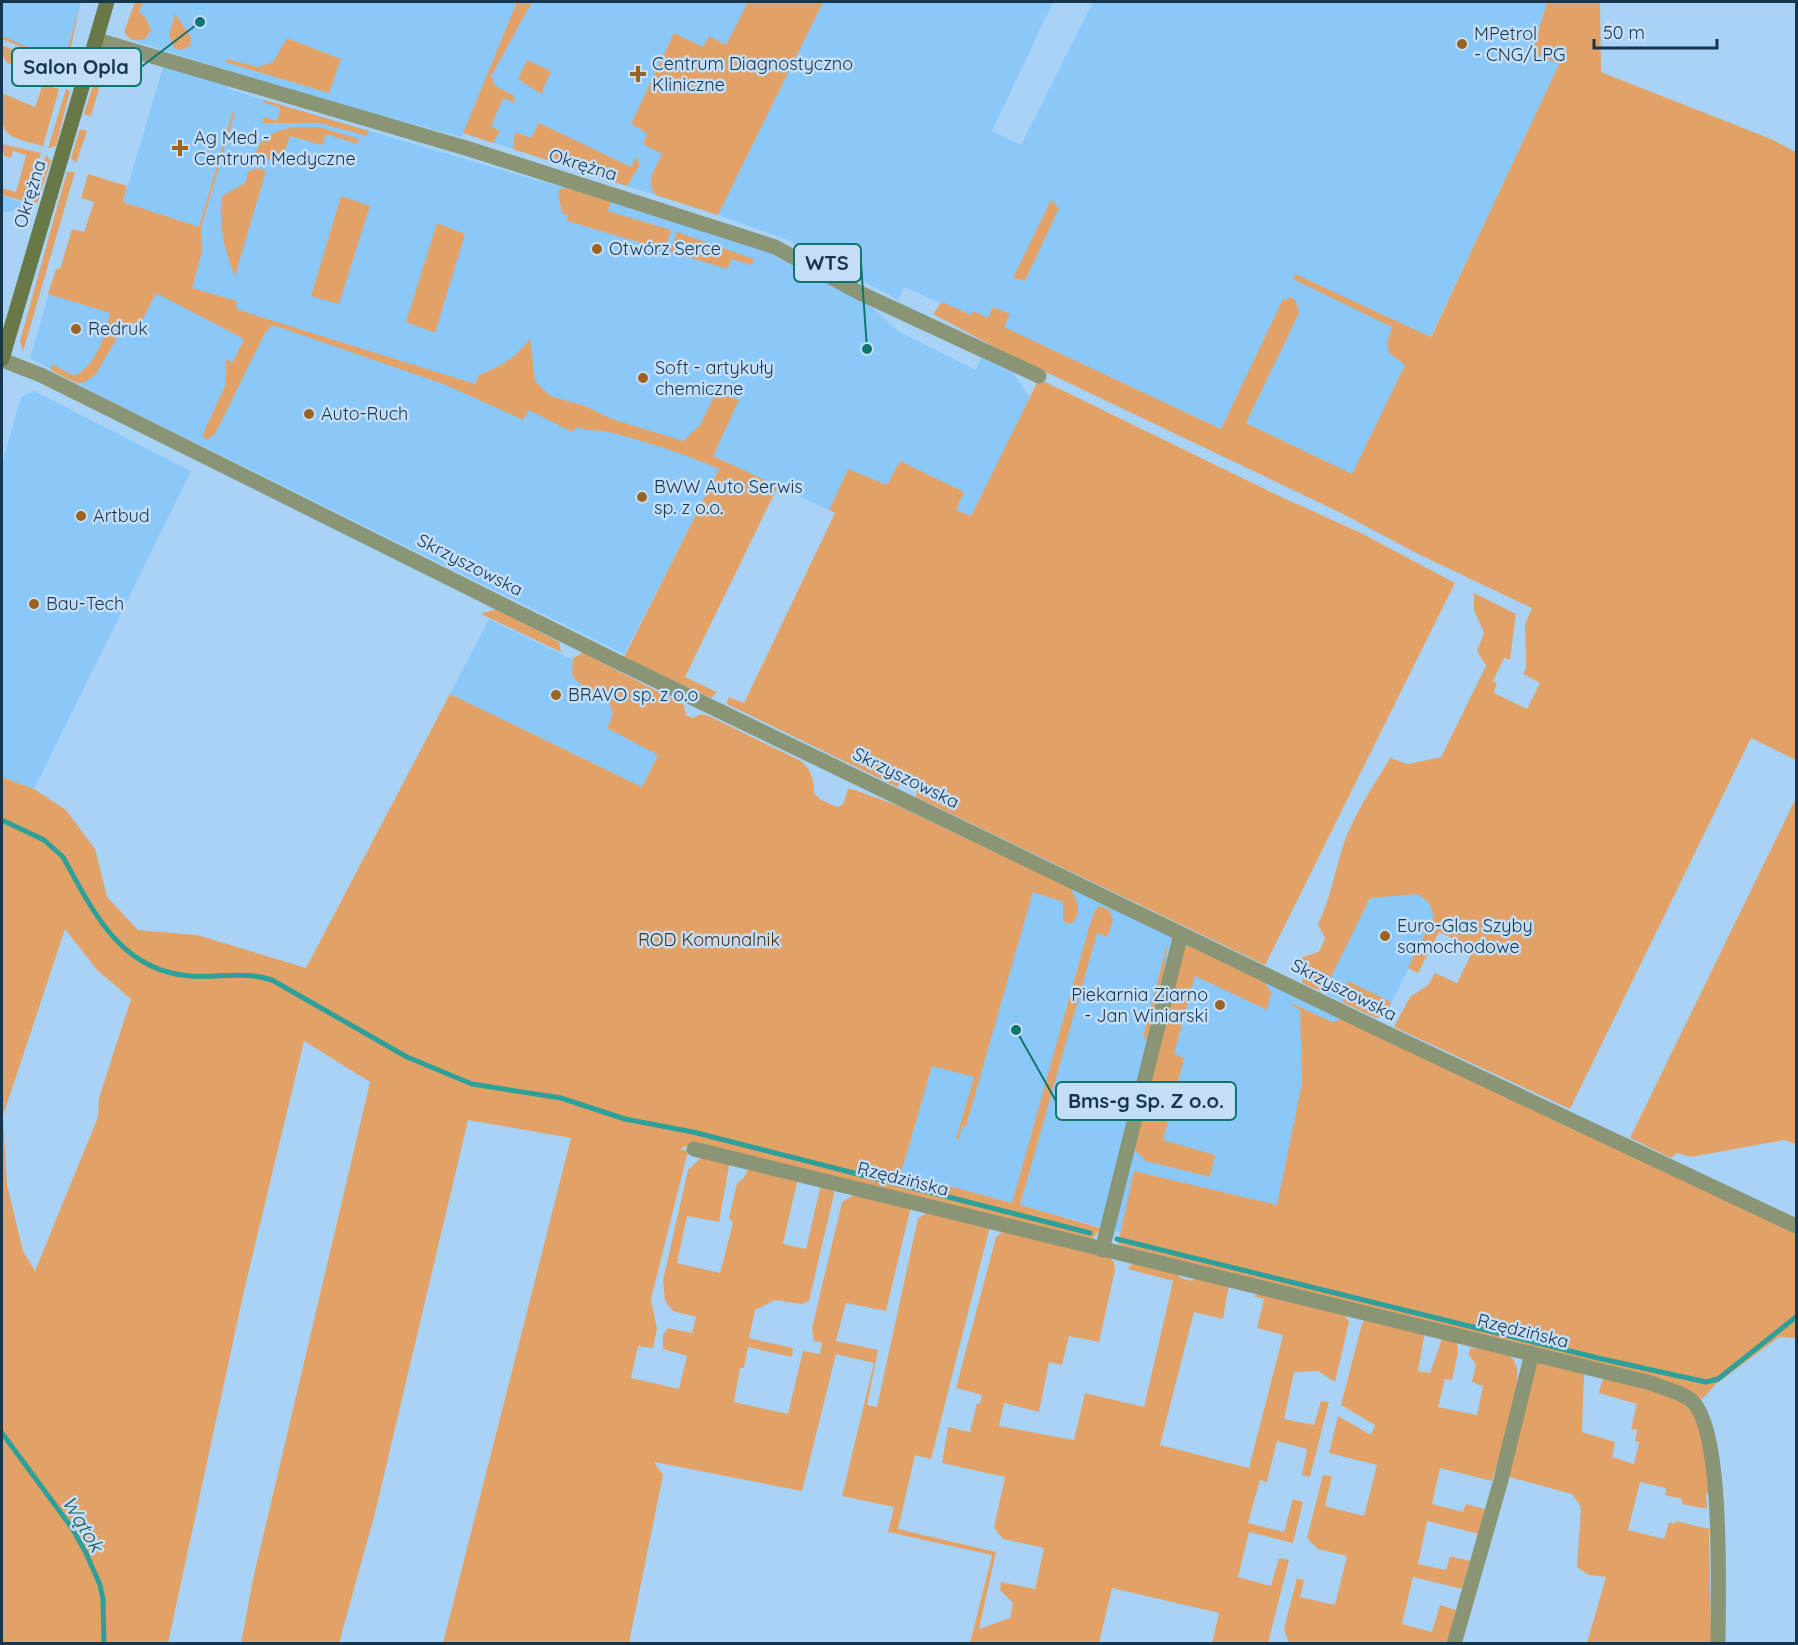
<svg xmlns="http://www.w3.org/2000/svg" width="1798" height="1645" font-family="Quicksand,sans-serif">
<style>
.built{fill:#8ac8fa}
.green{fill:#e2a267;fill-rule:evenodd}
.lines{fill:none;stroke-linecap:round;stroke-linejoin:round}
.stream{stroke:#2da09a;stroke-width:5}
.street{stroke:#899574;stroke-width:15}
.secondary{stroke:#687947;stroke-width:15}
.poi-dot{fill:#9c6222;stroke:#c3def6;stroke-width:2}
.labels{text-anchor:middle;stroke-width:5;stroke-linejoin:round;paint-order:stroke}
.poi-label{font-size:18px;fill:#17354c;stroke:#c3def6;text-anchor:start}
.street-label{font-size:18px;fill:#17354c;stroke:#c3def6}
.park-label{font-size:18px;fill:#4d2f10;stroke:#c3def6}
.water-label{font-size:20px;font-style:italic;fill:#1a564e;stroke:#c3def6}
.leader{fill:none;stroke:#0f766e;stroke-width:2}
.callout-dot{fill:#0f766e;stroke:#c3def6;stroke-width:2}
.callout{fill:#c3def6;stroke:#0f766e;stroke-width:2}
.callout-label{font-size:20px;text-anchor:middle;font-weight:bold;fill:#17354c}
</style>
<rect width="100%" height="100%" fill="#a9d3f6"/>
<g class="built">
<polygon points="2,2 81,2 64,64 2,36"/>
<polygon points="135,2 1053,2 992,131 1021,145 1093,2 1547,2 1532,53 1560,63 1354,498 905,287 898,300 788,240 718,215 463,133 461,137 310,96 131,40 124,32"/>
<polygon points="163,67 227,86 228,89 536,180 625,203 752,244 864,300 898,331 976,370 981,358 1013,373 1030,398 946,565 724,461 624,654 101,396 30,358 56,269 135,284 123,202"/>
<polygon points="2,195 23,203 27,202 21,209 2,213"/>
<polygon points="34,391 191,471 34,789 2,777 2,464 21,397"/>
<polygon points="489,619 679,712 642,787 450,694"/>
<polygon points="1389,860 1448,888 1385,1016 1376,1018 1320,991 1326,987"/>
<polygon points="1035,871 1514,1098 1352,1290 1119,1232 901,1173 932,1066 973,1076"/>
</g>
<g class="green">
<polygon points="135,2 143,2 139,12 146,18 151,30 145,39 131,40 124,32"/>
<polygon points="517,2 532,2 491,76 495,86 513,95 515,103 503,98 491,126 500,131 493,143 463,133"/>
<path d="M748,2h75l-105,213 -62,-20c-12,-14 0,-27 6,-41l-19,-10 4,-11 -16,-9 43,-91 29,14 6,-11 17,9z"/>
<path d="M1547,2h53l1,70 170,67 25,13v608l-45,-22 -181,371 -176,-82 16,-30 18,-12 7,-12 22,10 17,-34 -35,-17 -21,41 -10,-5 26,-52 -5,-13 -11,-9 -48,4 -44,89 -6,4 -18,-8 3,-18 -5,-3 3,-5 16,-5 6,-14 -7,-14c12,-25 16,-49 24,-75 10,-33 31,-62 48,-91l18,6 33,-7 45,-91 -9,-15 7,-18 -10,-23v-17l42,21 -6,46 -6,-2 -11,23 4,2 -3,10 33,16 13,-26 -17,-9 3,-6 -1,-44 7,-16 -114,-54 -75,-40 -339,-162 -71,-38 9,-12 29,13 2,-4 15,7 5,-11 17,7 -6,13 217,102 61,-128 9,-4 5,4 3,12 -53,110 106,51 53,-109 -16,-12 -2,-11 5,-15 -99,-48 2,-5 136,63 128,-273 -27,-11z"/>
<polygon points="80,5 67,66 2,39 2,36 64,63"/>
<polygon points="175,14 191,37 190,46 181,50 174,48 169,35"/>
<polygon points="287,38 341,59 329,93 225,62 227,59 258,67 273,62"/>
<polygon points="2,45 58,70 64,74 62,79 7,63 2,54"/>
<polygon points="109,54 91,116 84,114 100,63"/>
<polygon points="527,60 551,71 541,94 518,79"/>
<path d="M43,84l16,5 -16,57c-42,-11 -42,-10 -41,-53l33,14z"/>
<polygon points="66,89 70,91 56,146 48,148"/>
<polygon points="264,100 369,131 367,136 319,123 262,123 264,117 277,121 280,108 263,102"/>
<path d="M233,110l1,6 -33,112 1,24 -10,36 45,13 -1,8 239,75 4,-9c23,-9 37,-17 51,-37l5,43 15,15 35,10 27,13 71,22 17,-16 16,-33 23,8 -26,56 65,30 -93,191 32,15 -6,6 -87,-41 95,-188c-36,-16 -72,-27 -110,-37 -12,-3 -20,0 -32,-5l-5,5 -43,-22 -6,10 -77,-35 -170,-59 -6,1 -6,8 -49,99 -8,5 -5,-3 23,-50 1,-27 7,3 11,-23 -88,-46 -14,28 -21,10 -25,43 -11,8 -9,1 -25,-13 1,-6 22,12c22,-10 32,-42 36,-63l-62,-19 8,-25h4l12,-40 12,3 10,-30 -13,-4 7,-24 39,12 -4,16 76,25z"/>
<polygon points="539,123 631,167 637,156 639,166 627,186 513,149 515,132 531,138"/>
<path d="M296,127h23l40,12 -2,5 -31,-10 -4,11 -32,-9 -9,26 -26,-6c5,-21 23,-26 41,-29z"/>
<polygon points="80,129 87,131 76,163 71,158"/>
<polygon points="2,144 41,153 27,202 2,195 2,188 16,192 26,155 13,151 11,158 4,156"/>
<polygon points="46,155 51,161 37,203 32,202"/>
<path d="M256,168l10,3 -31,105c-11,-27 -17,-51 -13,-80l23,-13 3,-11z"/>
<polygon points="67,172 75,172 23,352 20,341"/>
<polygon points="566,188 611,199 608,211 671,230 665,250 567,221 568,215 562,213 558,193 560,189"/>
<polygon points="341,196 370,206 339,304 311,296"/>
<polygon points="1051,200 1059,208 1025,281 1013,278"/>
<polygon points="437,223 465,234 435,333 406,322"/>
<polygon points="677,232 754,259 752,265 731,259 728,269 670,252"/>
<polygon points="1039,379 1279,496 1361,533 1455,583 1265,965 916,797 917,789 902,781 897,787 727,704 728,697 744,703 835,513 829,510 848,469 887,485 900,461 964,492 956,510 971,516"/>
<polygon points="496,609 559,642 561,652 481,614"/>
<path d="M583,653l101,52 2,10 7,3 8,-4 8,2 92,45c11,10 13,18 13,32l7,7 17,7 5,-3 5,-15 7,1 41,15 174,83c7,11 13,26 1,36l-8,-3v-19l-30,-10 -67,234h-4l-3,13h-3l18,-62 -42,-11 -31,107 111,30 78,-279 5,-14 5,-4 9,4 4,10 -6,17 -10,-4 -77,272 81,23 -8,10h-14l-387,-95 -12,6 8,2 -37,148 6,30 -4,19 -15,-2 -7,32 48,11 8,-33 -24,-7v-14l5,-7 24,5 4,-16 -23,-6 -8,-10 -2,-21 25,-110 16,-15 26,6 -11,61 -32,-6 -10,47 43,10 13,-50 -4,-5 8,-35 6,-4 7,-13 48,12 -15,66 23,5 15,-65 11,2 2,8 -25,107 -8,3 -26,-4 -20,10 -6,28 44,10 -1,9 -44,-10 -4,21h-4l-6,34 54,12 15,-63 17,3 2,-11 -8,-2 -2,-13 30,-126 15,-9 54,13 -25,105 -40,-8 -10,38 42,9 -11,55 10,2 41,-189 13,-7 59,15 -59,233 -16,-4 -17,74 98,23 -17,77 31,-11 3,-15 -13,-13 1,-8 34,7 9,-41 -41,-9 -9,-11 11,-51 -63,-14 6,-36 22,5 7,-29 3,1 2,-9 -26,-7 40,-151 9,-7 103,26 6,6 1,8 -16,72 -30,-6 -7,29 -13,-3 -10,50 -35,-9 -5,23 75,14 11,-47 59,14 29,-126 -45,-12 5,-7 45,10 2,6 11,3 8,-4 30,7 -6,35 -29,-7 -34,133 89,23 34,-133 -26,-7 7,-29 -11,-3 12,-4 80,23 4,7 -14,60 -17,-11 -24,1 -10,47 30,6 7,-24 8,1 -19,75 -8,-2 5,-26 -30,-8 -10,41 -7,-2 -12,43 36,9 9,-33 10,3 -10,41 -44,-11 -11,45 33,9 8,-28 10,2 -21,83h-56l7,-30 -107,-25 -13,55h-129l22,-88 -104,-23 6,-25 -52,-11 32,-133 -38,-9 -34,137 -148,-29 9,13 -34,168h-186l128,-505 -103,-18 -93,393 -36,130h-98l12,-64 117,-497 -66,-41 -60,250 -76,352h-166v-866l32,12 32,21 29,39 12,48 31,33 59,5 109,33 144,-274 192,93 16,-32 -51,-27c15,-26 -5,-26 -21,-39 -5,-4 -10,-9 -14,-14l1,-17zM65,929l32,41 34,29 -32,99 -1,19 -63,154 -12,-20 -16,-66 -4,-69z"/>
<polygon points="1796,798 1796,1144 1784,1140 1691,1157 1677,1153 1671,1158 1630,1138"/>
<polygon points="1168,941 1160,1002 1149,1039 1143,1037"/>
<polygon points="1188,944 1263,979 1271,993 1267,1010 1195,976 1174,1054 1184,1058 1163,1140 1215,1155 1210,1177 1146,1161 1132,1147 1182,952"/>
<polygon points="1348,981 1391,1002 1385,1016 1376,1018 1344,1003 1341,995"/>
<polygon points="1289,1002 1332,1022 1347,1018 1796,1234 1796,1338 1779,1337 1715,1385 1702,1399 1675,1385 1129,1249 1118,1244 1134,1171 1277,1205 1302,1083 1300,1011"/>
<path d="M1368,1317l57,14 -7,40 12,2 13,-37 14,3 1,13 -6,28 -7,-1 -7,28 39,8 6,-29 -11,-4 4,-18 -8,-10 3,-6c13,1 29,0 40,9 20,16 -12,100 -19,124l-52,-13 -8,36 31,8 3,-8 19,5 -7,25 -51,-13 -9,43 28,6 4,-14 20,5 -8,28 -49,-12 -11,47 30,8 8,-27 16,5 -9,33h-158l-5,-14 13,-51 7,2 -4,17 35,8 12,-49 -29,-7 -11,-11 16,-63 9,1 -7,30 39,10 13,-51 -48,-12 9,-37 33,19 4,-10 -34,-20 21,-82z"/>
<path d="M1538,1359l46,14 -2,59 33,10 -3,15 22,7 5,-22 -4,-1 2,-11 -6,-1 6,-25 -38,-11 3,-12 6,-5c30,10 78,15 91,47 8,20 7,48 10,69l-3,2 1,15 -25,-5v-5l-17,-4 1,-7 -26,-6 -12,48 36,9 5,-17 6,2 1,-3 33,8 2,114h-124l19,-66 -17,-2 -12,-8 4,-60 -9,-13 -66,-18z"/>
</g>
<g class="lines">
<g class="stream">
<path d="M2,820l42,20 19,17c30,54 57,114 127,119 29,2 54,-5 82,4l135,77 65,27 89,14 64,21 68,13 397,101"/>
<polyline points="1117,1239 1598,1358 1706,1382 1718,1379 1796,1317"/>
<polyline points="2,1433 72,1528 86,1553 100,1585 103,1599 104,1644"/>
</g>
<g class="street">
<polyline points="97,40 469,149 775,247 860,293 1039,376"/>
<polyline points="2,360 41,375 616,661 1384,1032 1796,1226"/>
<path d="M694,1149l957,234c12,5 33,10 42,19 31,32 25,193 25,242"/>
<polyline points="1102,1250 1181,934"/>
<polyline points="1454,1644 1501,1480 1532,1353"/>
</g>
<polyline class="secondary" points="2,359 107,2"/>
</g>
<g class="poi-dot">
<circle cx="1462" cy="44" r="6"/>
<path d="M635 65h6v6h6v6h-6v6h-6v-6h-6v-6h6z"/>
<path d="M177 139h6v6h6v6h-6v6h-6v-6h-6v-6h6z"/>
<circle cx="597" cy="249" r="6"/>
<circle cx="76" cy="329" r="6"/>
<circle cx="643" cy="378" r="6"/>
<circle cx="309" cy="414" r="6"/>
<circle cx="642" cy="497" r="6"/>
<circle cx="81" cy="516" r="6"/>
<circle cx="34" cy="604" r="6"/>
<circle cx="556" cy="695" r="6"/>
<circle cx="1385" cy="936" r="6"/>
<circle cx="1220" cy="1005" r="6"/>
</g>
<g class="labels">
<g class="poi-label">
<text x="1474" y="40">MPetrol<tspan x="1474" dy="21">- CNG/LPG</tspan></text>
<text x="652" y="70">Centrum Diagnostyczno<tspan x="652" dy="21">Kliniczne</tspan></text>
<text x="194" y="144">Ag Med -<tspan x="194" dy="21">Centrum Medyczne</tspan></text>
<text x="609" y="255">Otwórz Serce</text>
<text x="88" y="335">Redruk</text>
<text x="655" y="374">Soft - artykuły<tspan x="655" dy="21">chemiczne</tspan></text>
<text x="321" y="420">Auto-Ruch</text>
<text x="654" y="493">BWW Auto Serwis<tspan x="654" dy="21">sp. z o.o.</tspan></text>
<text x="93" y="522">Artbud</text>
<text x="46" y="610">Bau-Tech</text>
<text x="568" y="701">BRAVO sp. z o.o</text>
<text x="1397" y="932">Euro-Glas Szyby<tspan x="1397" dy="21">samochodowe</tspan></text>
<text x="1208" y="1001" text-anchor="end">Piekarnia Ziarno<tspan x="1208" dy="21">- Jan Winiarski</tspan></text>
</g>
<g class="street-label">
<text transform="translate(583 165) rotate(17)" y="6">Okrężna</text>
<text transform="translate(30 194) rotate(-73)" y="6">Okrężna</text>
<text transform="translate(470 565) rotate(27)" y="6">Skrzyszowska</text>
<text transform="translate(906 778) rotate(26)" y="6">Skrzyszowska</text>
<text transform="translate(1344 990) rotate(27)" y="6">Skrzyszowska</text>
<text transform="translate(903 1179) rotate(14)" y="6">Rzędzińska</text>
<text transform="translate(1523 1331) rotate(14)" y="6">Rzędzińska</text>
</g>
<g class="park-label">
<text x="709" y="946">ROD Komunalnik</text>
</g>
<g class="water-label">
<text transform="translate(83 1524) rotate(59)" y="7">Wątok</text>
</g>
</g>
<path class="leader" d="M200 22L141 67M867 349L861 263M1016 1030L1056 1101"/>
<g class="callout-dot">
<circle cx="200" cy="22" r="6"/>
<circle cx="867" cy="349" r="6"/>
<circle cx="1016" cy="1030" r="6"/>
</g>
<g class="callout">
<rect x="12" y="48" width="129" height="38" rx="6"/>
<rect x="794" y="244" width="67" height="38" rx="6"/>
<rect x="1056" y="1082" width="180" height="38" rx="6"/>
</g>
<g class="callout-label">
<text x="76" y="74">Salon Opla</text>
<text x="827" y="270">WTS</text>
<text x="1146" y="1108">Bms-g Sp. Z o.o.</text>
</g>
<rect width="1798" height="1645" fill="none" stroke="#17354c" stroke-width="6"/>
<path d="M1594 39v9h123v-9" fill="none" stroke="#17354c" stroke-width="3"/>
<text x="1603" y="39" font-size="18" fill="#17354c" stroke="#c3def6" stroke-width="4.5" paint-order="stroke">50 m</text>
</svg>
